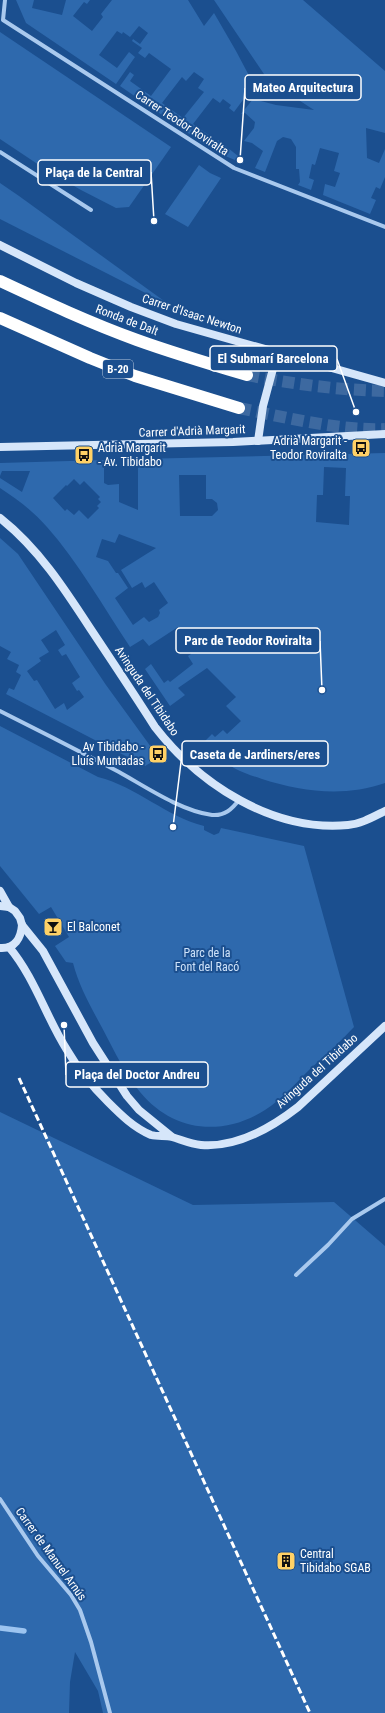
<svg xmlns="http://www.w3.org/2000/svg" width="385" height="1713" font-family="'Roboto Condensed',sans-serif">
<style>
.green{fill:#2e69ad;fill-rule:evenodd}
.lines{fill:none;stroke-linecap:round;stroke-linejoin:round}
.stream{stroke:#9cc4f0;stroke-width:5.5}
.highway-tunnel{stroke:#3d69a0;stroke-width:12;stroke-dasharray:12 6;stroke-linecap:butt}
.street{stroke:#a9c9ee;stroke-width:4}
.secondary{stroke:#d6e6fa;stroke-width:8}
.highway{stroke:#fff;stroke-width:12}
.rail{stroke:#fff;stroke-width:3;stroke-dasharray:7 3;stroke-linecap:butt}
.labels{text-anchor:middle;stroke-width:4;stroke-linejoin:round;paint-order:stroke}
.shield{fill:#1b4f8f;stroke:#bbcadd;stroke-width:1}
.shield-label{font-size:11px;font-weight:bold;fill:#fff}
.street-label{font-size:12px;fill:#fff;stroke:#1b4f8f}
.poi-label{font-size:12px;fill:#fff;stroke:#1b4f8f;text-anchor:start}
.park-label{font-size:12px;fill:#cfe3fa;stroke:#1b4f8f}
.leader{fill:none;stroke:#fff;stroke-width:1.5}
.callout-dot{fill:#fff;stroke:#1b4f8f;stroke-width:1.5}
.callout{fill:#1b4f8f;stroke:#fff;stroke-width:1.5}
.callout-label{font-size:13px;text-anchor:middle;font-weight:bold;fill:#fff}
</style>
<rect width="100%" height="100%" fill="#1b4f8f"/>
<g class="green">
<path d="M16,0h18l-2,8 30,7 4,-15h24l-3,4 -3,-2 -11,14 19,15 11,-14 -2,-3 11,-14h76l16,26 10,-13 22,38 18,34 -20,27 -5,-4 2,-3 -8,-6 -3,4 -7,-5 -20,26 20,14 -6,8 -87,-60 10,-14 4,3 -4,6 21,15 20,-27 -22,-16 -4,5 -7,-5 4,-5 -10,-7 1,-2 7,5 8,-11 -9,-7 -9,11 -7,-5 -1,2 -5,-3 -18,24 18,13 12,-16 6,5 -19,27 -90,-61zM194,72l10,7 -6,9 6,4 -21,26 -21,-15 20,-26 4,4z"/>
<polygon points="214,0 303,0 385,71 385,133 366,128 367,158 379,163 385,149 385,177 380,189 376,187 371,198 376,200 370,214 323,195 325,184 335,187 340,173 334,171 339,153 320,148 315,165 312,164 309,178 314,180 311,190 298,185 300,182 299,169 296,169 296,147 291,139 283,137 277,141 265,172 255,168 263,151 252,143 244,141 254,128 255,122 245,113 241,114 253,99 276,105 314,110 268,80"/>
<polygon points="0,32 171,147 129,207 116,208 81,190 48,171 0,139"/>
<polygon points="218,140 238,156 235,160 218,153 211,148"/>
<polygon points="199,165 210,173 221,178 188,227 165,214"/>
<polygon points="0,183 19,196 171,306 0,219"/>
<path d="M385,453v330c-40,14 -83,9 -123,-4 -9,-3 -19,-6 -28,-11 -11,-7 -22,-16 -32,-24l10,-10 3,3 8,-7 4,4 14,-13 -15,-15 10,-9 -29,-29 -29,20 7,7 -15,11 -25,-37 6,-5 13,19 4,-3 2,2 23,-18 -5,-8 3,-2 1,-7 -14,-20 -29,19 -6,-7 -13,8c-26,-39 -52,-85 -83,-120 -14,-16 -30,-28 -47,-39v-10l22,14 8,-21h-28l-2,5v-13l104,-3v23l4,2 11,-1v18l19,8v-51zM324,467l22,1 -1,28h5l-1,29 -33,-3 1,-27h6zM179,475h27v24h6l5,4 1,7 -6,6h-32zM74,479l6,6 4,-4 16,16 -2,2 3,3 -4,4 2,2 -11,11 -9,-9 -5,5 -7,-6 -2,2 -12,-13 13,-13 1,1zM119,534l37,14 -35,22 11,18 10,-6 3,6 9,-6 14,21 -9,7 1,3 -2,4 -9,5 -5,-5 -11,8 -18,-27 13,-10 -10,-15h-2l-8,-12 -12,-4 6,-18 13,4z"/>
<path d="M0,538l18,16 88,131 53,73 -14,8 -139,-72 3,-6 5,2 7,-15 -5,-3 3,-7 -12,-6 4,-7 -11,-6zM56,630l9,15 -7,5 4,6 4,-2 14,23 -8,6 5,8 2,-1 5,7 -17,13 -3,-7 -9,6 -18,-29 -3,1 -7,-10 14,-10 -2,-3 10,-6 -8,-12z"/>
<path d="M0,726l98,51c39,10 69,40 106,49v4l10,5 5,-2 2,-5 83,18 50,181c-14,15 -29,29 -44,42 -14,14 -28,30 -45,41 -43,27 -92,22 -125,-18 -12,-15 -22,-33 -30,-49 -13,-26 -30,-52 -37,-80l-7,-1 -11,-16 14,-9 -18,-30 -12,7 -39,-48z"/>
<polygon points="0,1112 193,1205 334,1202 385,1246 385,1713 103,1713 98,1691 75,1652 70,1682 69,1713 0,1713"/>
</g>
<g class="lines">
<polyline class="stream" points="0,1628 24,1631"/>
<g class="highway-tunnel">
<path d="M247,375c46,9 91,15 138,16"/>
<path d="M239,408c45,9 101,23 146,21"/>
</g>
<g class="street">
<polyline points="5,0 3,20 234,168 385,227"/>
<polyline points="0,152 91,210"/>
<path d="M0,711c40,20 79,40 119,61 27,15 62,39 93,43 13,1 20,-6 27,-15"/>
<polyline points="296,1275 328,1245 352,1219 385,1199"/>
<polyline points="0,1499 38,1556 71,1595 80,1610 91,1642 110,1713"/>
</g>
<g class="secondary">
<polyline points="0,245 76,283 131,307 176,324 385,383"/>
<polyline points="258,441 263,406 277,354"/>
<polyline points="0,447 233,442 385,434"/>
<path d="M0,518c38,30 64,70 90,110 22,33 44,66 65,99 45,58 118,105 193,98 13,-1 25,-8 37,-14"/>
<polyline points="0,891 9,907"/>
<polyline points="0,906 9,907 15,911 20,918 22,925 43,951 93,1043 127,1096 139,1110 171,1136"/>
<path d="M9,947c26,31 37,70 58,103 11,19 26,37 41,52 13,13 26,26 43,33 7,2 15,0 21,2 10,3 19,7 29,8 36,3 70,-17 97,-38l87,-81"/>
<path d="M0,948c15,1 21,-10 22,-23"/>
</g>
<g class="highway">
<path d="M0,281c45,21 90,42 137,59 36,13 73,24 110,35"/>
<polyline points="0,318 90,358 135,376 239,408"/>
</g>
<polyline class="rail" points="19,1078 310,1713"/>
</g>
<defs>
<g id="bus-square" transform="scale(1)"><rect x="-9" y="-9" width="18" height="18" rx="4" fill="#ffd166" stroke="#1b4f8f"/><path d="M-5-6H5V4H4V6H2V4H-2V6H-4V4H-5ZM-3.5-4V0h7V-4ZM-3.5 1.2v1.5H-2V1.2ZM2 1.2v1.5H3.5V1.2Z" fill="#111"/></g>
<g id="bar-square" transform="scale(1)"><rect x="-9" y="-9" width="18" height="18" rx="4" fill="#ffd166" stroke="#1b4f8f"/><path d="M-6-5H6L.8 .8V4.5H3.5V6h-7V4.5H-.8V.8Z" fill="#111"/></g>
<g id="building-square" transform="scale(1)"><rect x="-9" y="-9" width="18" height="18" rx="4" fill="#ffd166" stroke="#1b4f8f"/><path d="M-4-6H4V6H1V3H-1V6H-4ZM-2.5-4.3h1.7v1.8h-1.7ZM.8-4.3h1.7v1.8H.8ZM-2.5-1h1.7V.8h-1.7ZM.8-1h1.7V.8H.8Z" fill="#111"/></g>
</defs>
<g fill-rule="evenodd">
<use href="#bus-square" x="361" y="448"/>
<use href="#bus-square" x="84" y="455"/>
<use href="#bus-square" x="158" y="754"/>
<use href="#bar-square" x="53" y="927"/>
<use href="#building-square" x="286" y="1561"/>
</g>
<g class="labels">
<rect class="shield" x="103" y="360" width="30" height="18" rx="3"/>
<g class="shield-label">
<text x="118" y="373">B-20</text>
</g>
<g class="street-label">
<text transform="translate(182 123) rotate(33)" y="4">Carrer Teodor Roviralta</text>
<text transform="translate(192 314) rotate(18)" y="4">Carrer d'Isaac Newton</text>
<text transform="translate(127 320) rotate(21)" y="4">Ronda de Dalt</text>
<text transform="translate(192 431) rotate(-2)" y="4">Carrer d'Adrià Margarit</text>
<text transform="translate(147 691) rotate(56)" y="4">Avinguda del Tibidabo</text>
<text transform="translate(317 1071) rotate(-42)" y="4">Avinguda del Tibidabo</text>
<text transform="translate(51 1554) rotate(54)" y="4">Carrer de Manuel Arnús</text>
</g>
<g class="poi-label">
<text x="347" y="445" text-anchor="end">Adrià Margarit -<tspan x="347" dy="14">Teodor Roviralta</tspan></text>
<text x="98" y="452">Adrià Margarit<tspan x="98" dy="14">- Av. Tibidabo</tspan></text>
<text x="144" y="751" text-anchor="end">Av Tibidabo -<tspan x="144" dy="14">Lluís Muntadas</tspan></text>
<text x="67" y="931">El Balconet</text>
<text x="300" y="1558">Central<tspan x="300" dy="14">Tibidabo SGAB</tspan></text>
</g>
<g class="park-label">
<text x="207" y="957">Parc de la<tspan x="207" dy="14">Font del Racó</tspan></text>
</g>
</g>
<path class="leader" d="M240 160L245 88M154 221L151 172M356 412L337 359M322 690L320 641M173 827L182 754M64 1025L66 1075"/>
<g class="callout-dot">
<circle cx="240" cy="160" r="4"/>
<circle cx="154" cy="221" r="4"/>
<circle cx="356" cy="412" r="4"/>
<circle cx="322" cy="690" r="4"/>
<circle cx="173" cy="827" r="4"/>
<circle cx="64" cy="1025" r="4"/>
</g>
<g class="callout">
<rect x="245" y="75" width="116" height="25" rx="4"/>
<rect x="38" y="160" width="113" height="25" rx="4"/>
<rect x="210" y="346" width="127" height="25" rx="4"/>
<rect x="176" y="628" width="144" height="25" rx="4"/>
<rect x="182" y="741" width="146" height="25" rx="4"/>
<rect x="66" y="1062" width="142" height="25" rx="4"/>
</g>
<g class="callout-label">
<text x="303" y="92">Mateo Arquitectura</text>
<text x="94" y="177">Plaça de la Central</text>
<text x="273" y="363">El Submarí Barcelona</text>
<text x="248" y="645">Parc de Teodor Roviralta</text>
<text x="255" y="759">Caseta de Jardiners/eres</text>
<text x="137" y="1079">Plaça del Doctor Andreu</text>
</g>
</svg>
